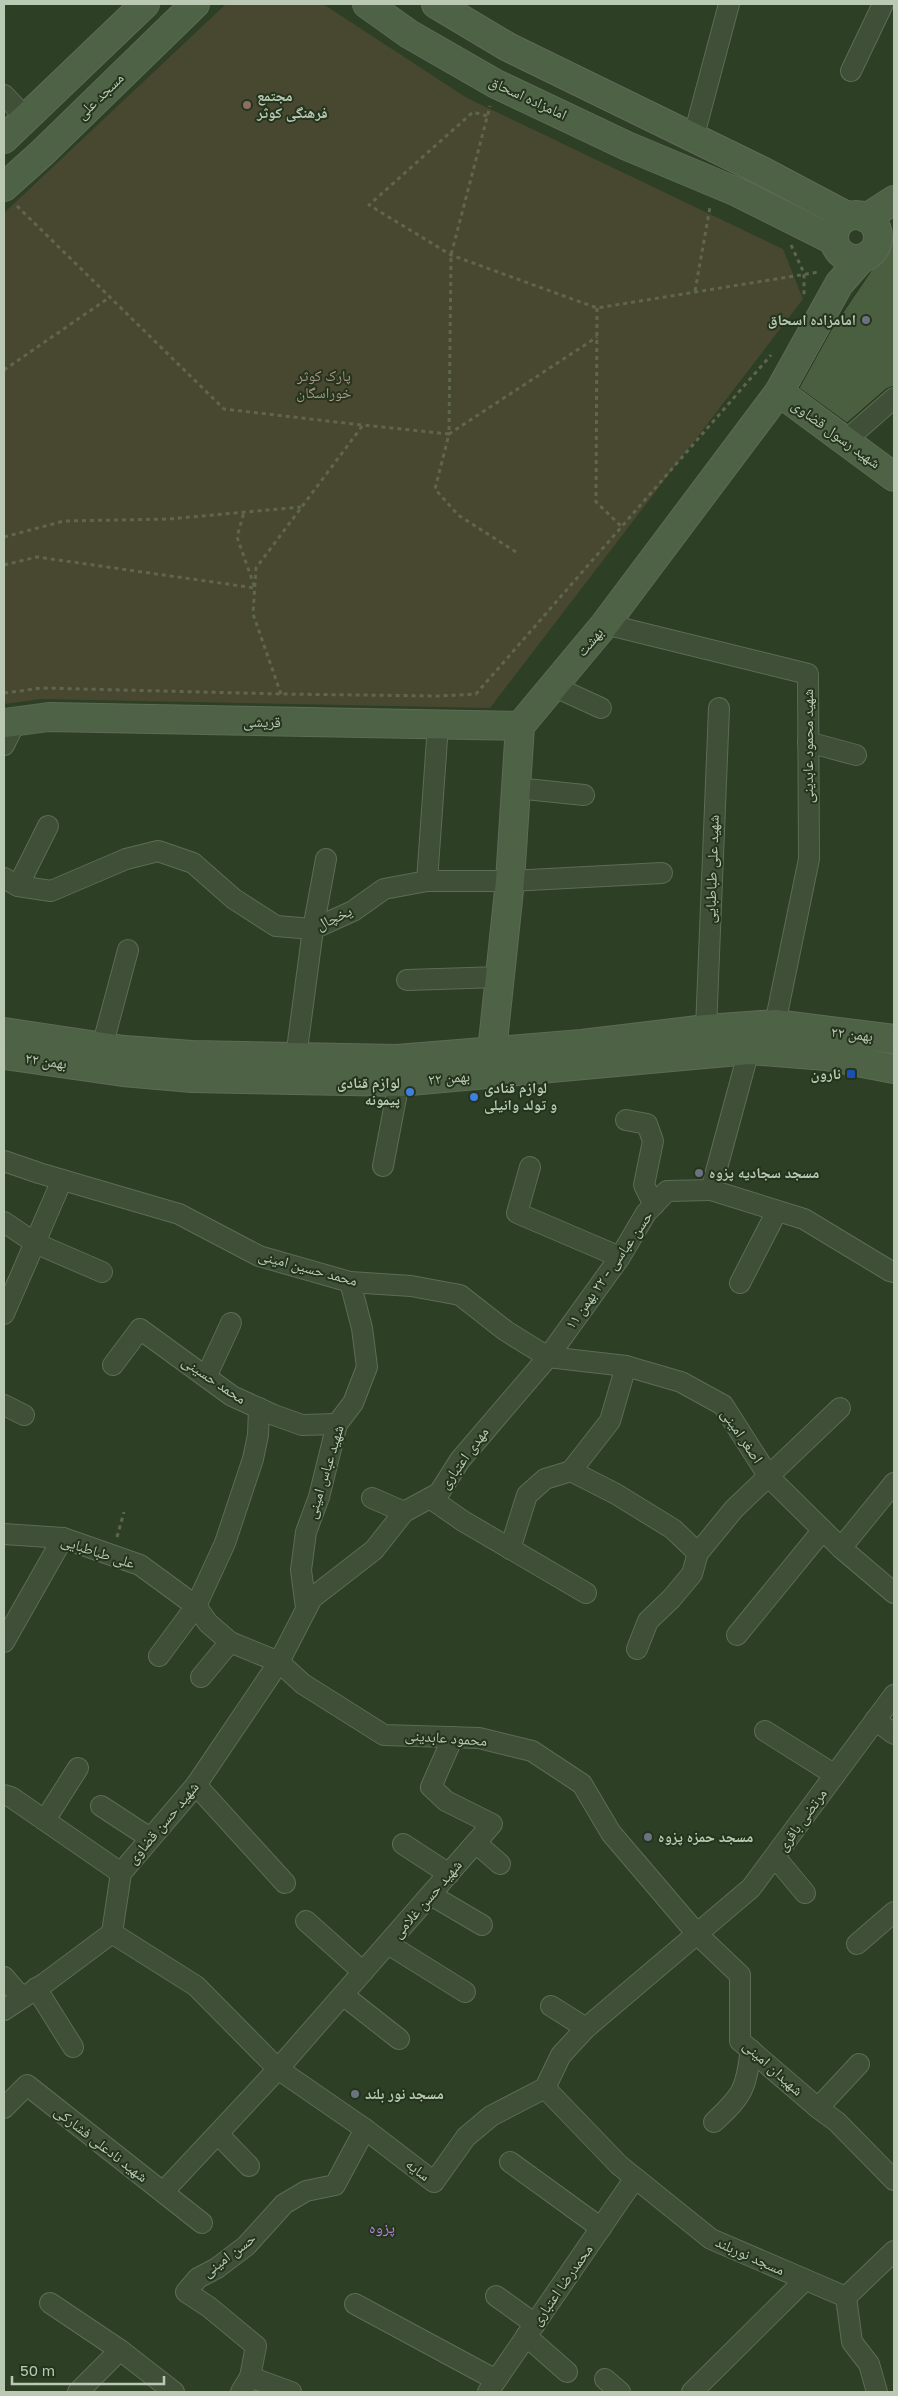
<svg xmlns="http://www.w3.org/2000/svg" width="898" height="2396" font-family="'Golos Text','Noto Naskh Arabic',sans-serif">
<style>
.green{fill:#484830}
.building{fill:#4a5e40;stroke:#26361f}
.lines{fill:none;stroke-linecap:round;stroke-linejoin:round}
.street-casing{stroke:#5d6c56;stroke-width:22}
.secondary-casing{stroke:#5d6c56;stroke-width:30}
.path{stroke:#5f664d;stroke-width:3;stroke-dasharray:4 4;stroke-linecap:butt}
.street{stroke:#3f4f38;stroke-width:20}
.secondary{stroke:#4e6246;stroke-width:28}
.education-dot{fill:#8d6e63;stroke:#24341d;stroke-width:2}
.worship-dot{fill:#6b7280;stroke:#24341d;stroke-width:2}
.transit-dot{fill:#1a4fb4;stroke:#24341d;stroke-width:2}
.shop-dot{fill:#3f7fe0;stroke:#24341d;stroke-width:2}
.labels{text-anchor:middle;stroke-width:4;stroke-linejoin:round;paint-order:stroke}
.street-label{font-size:15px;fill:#bac9b4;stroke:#24341d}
.poi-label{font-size:15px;font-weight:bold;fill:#bac9b4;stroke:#24341d;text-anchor:start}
.park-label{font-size:15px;fill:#af9589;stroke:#24341d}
.neighbourhood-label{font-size:16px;fill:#b382de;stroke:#24341d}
</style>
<rect width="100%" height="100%" fill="#2d3f24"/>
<polygon class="green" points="226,4 323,4 467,98 783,249 803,299 490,708 41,699 4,704 4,213"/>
<polygon class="building" points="894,237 894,386 886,389 847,423 799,388 831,330"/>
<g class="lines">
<g class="street-casing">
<g id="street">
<polyline points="851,71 883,4"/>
<polyline points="4,95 26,118"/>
<polyline points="693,139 729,4"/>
<polyline points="845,441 894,398"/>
<polyline points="605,624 808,674 809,859 775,1024"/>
<polyline points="553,686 601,708"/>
<polyline points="808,742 856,755"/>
<polyline points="4,745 16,721"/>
<polyline points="516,788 584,795"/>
<polyline points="4,878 18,886 51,891 126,859 158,851 193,863 234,899 276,926 313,929 353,911 384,889 427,881 510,881 662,873"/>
<polyline points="427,881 438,725"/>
<polyline points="18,886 48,826"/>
<polyline points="407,980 500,977"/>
<polyline points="706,1029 719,708"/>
<polyline points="102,1047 128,950"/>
<polyline points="296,1057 313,929 326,859"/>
<polyline points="626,1120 647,1124 653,1141 644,1185 654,1205"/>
<polyline points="4,1161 39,1173 179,1214 259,1256 350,1282 411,1286 460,1295 506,1331 548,1357 626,1366 681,1382 723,1405 769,1477 841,1548 894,1593"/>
<polyline points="383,1166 399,1082"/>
<polyline points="530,1167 517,1213 620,1257"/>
<polyline points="711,1190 804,1219 890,1271 894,1272"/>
<polyline points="4,1222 35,1243 102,1272"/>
<polyline points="740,1283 777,1211"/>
<polyline points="4,1314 62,1180"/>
<polyline points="113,1365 140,1329 232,1396 274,1415 302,1425 337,1424"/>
<polyline points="206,1377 231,1323"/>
<polyline points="4,1405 24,1415"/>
<polyline points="571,1471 610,1421 626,1366"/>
<polyline points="372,1498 404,1512"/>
<polyline points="430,1498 463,1521 586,1593"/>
<polyline points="4,1534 63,1538 140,1565 196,1606 208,1623 230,1642 279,1662 303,1684 384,1735 479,1738 532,1751 582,1784 611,1833 698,1935 740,1975 740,2041 818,2108 837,2122 894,2180"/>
<polyline points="841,1548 894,1483"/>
<polyline points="510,1549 527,1495 545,1479 571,1471 616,1494 673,1529 698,1553"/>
<polyline points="306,1608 301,1570 306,1532 319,1497 337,1424 353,1403 367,1367 362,1328 350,1282"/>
<polyline points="737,1635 822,1531"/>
<polyline points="4,1642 63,1538"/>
<polyline points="637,1649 648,1621 671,1599 692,1574 698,1553 734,1509 840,1408"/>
<polyline points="159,1656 196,1606 225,1543 253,1459 258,1435 259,1408"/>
<polyline points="201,1677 230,1642"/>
<polyline points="875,1720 894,1734"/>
<polyline points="765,1731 835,1775"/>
<polyline points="196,1785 285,1883"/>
<polyline points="4,1795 11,1797 121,1873"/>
<polyline points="101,1806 150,1838"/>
<polyline points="45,1820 78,1768"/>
<polyline points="476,1843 500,1864"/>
<polyline points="403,1844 449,1874"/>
<polyline points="775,1857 805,1893"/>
<polyline points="431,1895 482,1925"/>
<polyline points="306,1921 363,1972"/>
<polyline points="112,1933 196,1986 278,2069 365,2129 434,2182 466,2137 491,2116 545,2088 561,2055 586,2028 751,1888 894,1695"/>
<polyline points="388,1944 465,1992"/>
<polyline points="857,1944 894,1912"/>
<polyline points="4,1977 22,1998"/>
<polyline points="36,1988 73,2047"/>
<polyline points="343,1995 399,2039"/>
<polyline points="551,2006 586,2028"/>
<polyline points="4,2010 45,1983 112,1933 121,1873 196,1785 279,1662 312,1598 374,1550 404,1512 439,1493 460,1460 548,1357 620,1257 646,1213 667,1191 711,1190 749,1050"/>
<polyline points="545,2088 619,2165 711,2239 846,2297 852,2342 869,2364 877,2392"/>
<polyline points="4,2108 27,2085 202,2223"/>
<polyline points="818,2108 859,2064"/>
<path d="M714,2122c30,-28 31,-32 37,-72"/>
<polyline points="218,2134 249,2166"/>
<polyline points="510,2162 601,2228"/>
<polyline points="163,2192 278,2069 492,1824 446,1801 431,1787 453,1737"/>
<polyline points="496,2296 535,2324"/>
<polyline points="846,2297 894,2251"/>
<polyline points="50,2303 120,2350"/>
<polyline points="355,2304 496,2380"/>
<polyline points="526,2336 567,2372"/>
<polyline points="250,2377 291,2392"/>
<polyline points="605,2379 620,2392"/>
<polyline points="78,2392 120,2350 174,2392"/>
<polyline points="241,2392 250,2377 256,2346 209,2307 186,2292 198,2278 217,2268 246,2246 284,2204 306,2191 335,2185 365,2129"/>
<polyline points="488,2392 635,2178"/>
<polyline points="692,2392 805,2280"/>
</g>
</g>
<g class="secondary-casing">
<g id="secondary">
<polyline points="367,4 409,34 496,84 627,146 737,192 833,240"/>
<polyline points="436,4 508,47 764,172 847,216"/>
<polyline points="4,139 145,4"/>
<polyline points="4,187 42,153 195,4"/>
<circle cx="856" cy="237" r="22"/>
<polyline points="866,218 894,200"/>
<polyline points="779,392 894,477"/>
<polyline points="4,723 49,717 520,726"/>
<polyline points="4,1032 124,1050 192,1055 397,1059 582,1044 706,1029 775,1024 894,1039"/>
<polyline points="492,1051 510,881 520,726 605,624 779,392 839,284 860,260"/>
<polyline points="4,1055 123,1072 192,1078 399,1082 749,1050 826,1056 894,1069"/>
</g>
</g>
<g class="path">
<polyline points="487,116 473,112 369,205 451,255 597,308 819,272"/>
<polyline points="17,206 224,409 362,425"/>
<polyline points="791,245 804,273 804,296"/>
<polyline points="695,291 710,207"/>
<polyline points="597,308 596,502 622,527"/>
<polyline points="4,370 110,297"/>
<polyline points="4,537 64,521 169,519 301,507"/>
<polyline points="516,552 458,515 435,489 449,434 597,337"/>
<polyline points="4,565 37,557 255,588 237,537 244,512"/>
<polyline points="4,693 42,688 281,694 440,696 476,694 771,355"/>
<polyline points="281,694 253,614 256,568 363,425 449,434 451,255 490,106"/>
<polyline points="117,1537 124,1512"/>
</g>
<use href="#street" class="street"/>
<use href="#secondary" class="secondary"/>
</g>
<circle class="education-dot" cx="247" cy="105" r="5"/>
<g class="worship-dot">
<circle cx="866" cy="320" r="5"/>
<circle cx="699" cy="1173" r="5"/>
<circle cx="648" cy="1837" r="5"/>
<circle cx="355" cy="2094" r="5"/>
</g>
<rect class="transit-dot" x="846" y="1069" width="10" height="10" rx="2.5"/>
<g class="shop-dot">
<circle cx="410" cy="1092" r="5"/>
<circle cx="474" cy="1097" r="5"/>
</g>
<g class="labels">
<g class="street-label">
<text transform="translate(100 96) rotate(-44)" y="5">مسجد علی</text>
<text transform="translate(528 98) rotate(25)" y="5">امامزاده اسحاق</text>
<text transform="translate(836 434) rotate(36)" y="5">شهید رسول قضاوی</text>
<text transform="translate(590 642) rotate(-50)" y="5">بهشت</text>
<text transform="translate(262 722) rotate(1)" y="5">قریشی</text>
<text transform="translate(808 746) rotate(-90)" y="5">شهید محمود عابدینی</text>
<text transform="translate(712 869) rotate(-88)" y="5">شهید علی طباطبایی</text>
<text transform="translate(334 918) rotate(-25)" y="5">یخچال</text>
<text transform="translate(852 1034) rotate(6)" y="5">۲۲ بهمن</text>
<text transform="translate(46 1061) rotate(8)" y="5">۲۲ بهمن</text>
<text transform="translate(449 1078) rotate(-5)" y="5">۲۲ بهمن</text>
<text transform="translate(308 1268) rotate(15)" y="5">محمد حسین امینی</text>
<text transform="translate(609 1270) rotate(-55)" y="5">حسن عباسی - ۲۲ بهمن ۱۱</text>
<text transform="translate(214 1380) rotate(34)" y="5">محمد حسینی</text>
<text transform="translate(742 1436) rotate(56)" y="5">اصغر امینی</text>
<text transform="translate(464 1458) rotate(-54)" y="5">مهدی اعتباری</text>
<text transform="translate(325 1472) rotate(-73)" y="5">شهید عباس امینی</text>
<text transform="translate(98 1552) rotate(18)" y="5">علی طباطبایی</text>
<text transform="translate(446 1738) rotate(4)" y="5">محمود عابدینی</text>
<text transform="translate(802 1820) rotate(-54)" y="5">مرتضی باقری</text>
<text transform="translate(163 1823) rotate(-50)" y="5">شهید حسن قضاوی</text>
<text transform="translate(427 1899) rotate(-49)" y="5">شهید حسن غلامی</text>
<text transform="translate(773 2068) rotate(42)" y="5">شهیدان امینی</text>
<text transform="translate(101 2144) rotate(38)" y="5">شهید نادعلی فشارکی</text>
<text transform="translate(418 2170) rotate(38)" y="5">سایه</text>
<text transform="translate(229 2255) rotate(-37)" y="5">حسن امینی</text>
<text transform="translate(750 2256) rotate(24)" y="5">مسجد نوربلند</text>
<text transform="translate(562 2285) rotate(-55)" y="5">محمدرضا اعتباری</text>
</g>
<g class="poi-label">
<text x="257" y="101">مجتمع<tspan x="257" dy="17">فرهنگی کوثر</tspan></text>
<text x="856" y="325" text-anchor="end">امامزاده اسحاق</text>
<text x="841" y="1079" text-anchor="end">نارون</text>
<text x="400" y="1088" text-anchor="end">لوازم قنادی<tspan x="400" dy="17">پیمونه</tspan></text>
<text x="484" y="1093">لوازم قنادی<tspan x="484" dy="17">و تولد وانیلی</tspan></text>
<text x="709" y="1178">مسجد سجادیه پزوه</text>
<text x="658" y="1842">مسجد حمزه پزوه</text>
<text x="365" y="2099">مسجد نور بلند</text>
</g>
<g class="park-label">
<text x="324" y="381">پارک کوثر<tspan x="324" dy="17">خوراسگان</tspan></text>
</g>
<g class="neighbourhood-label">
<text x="382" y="2233">پزوه</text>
</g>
</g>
<rect width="898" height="2396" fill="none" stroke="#bac9b4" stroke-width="10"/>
<path d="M12 2376v8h152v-8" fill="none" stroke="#bac9b4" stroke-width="2.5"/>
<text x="20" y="2376" font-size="15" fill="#bac9b4" stroke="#24341d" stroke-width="4" paint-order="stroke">50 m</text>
</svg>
